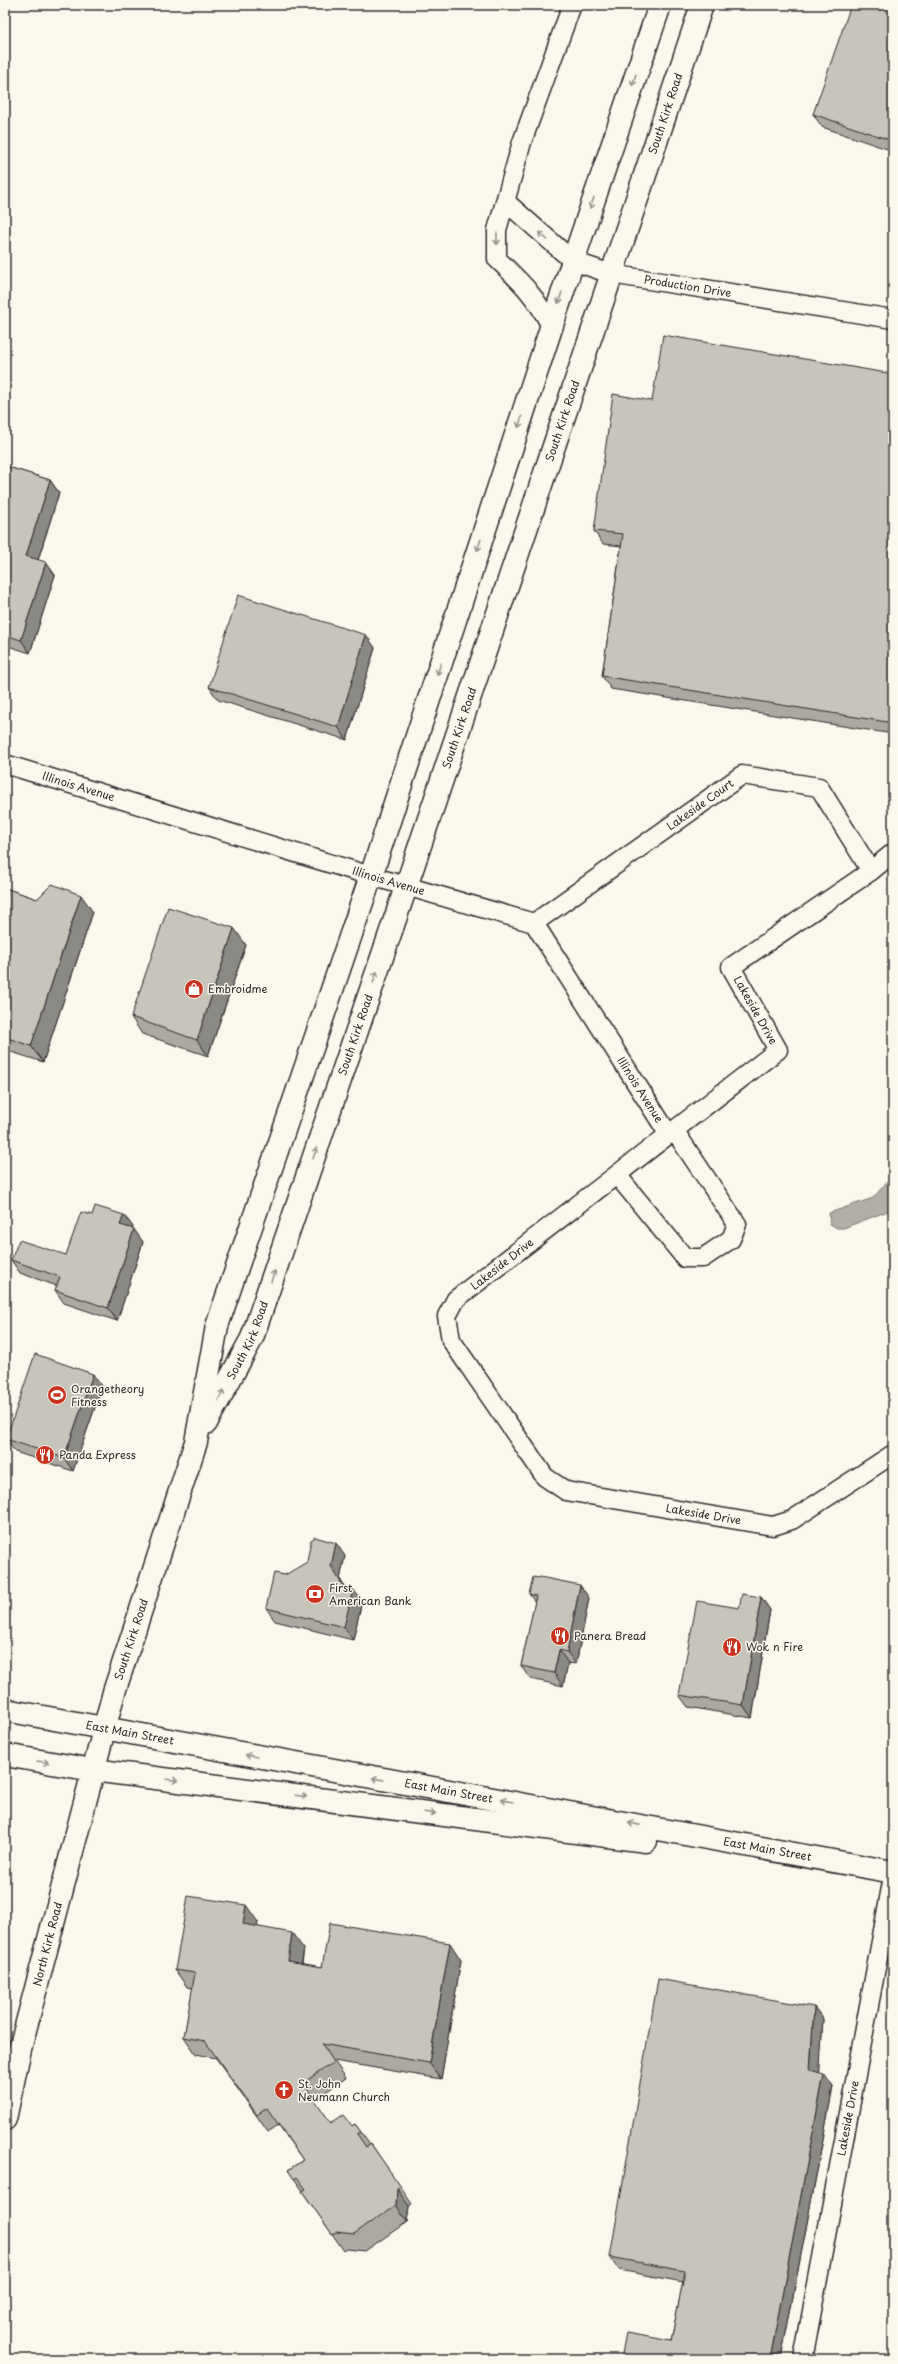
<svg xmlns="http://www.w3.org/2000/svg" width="898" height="2364" font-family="'Playpen Sans',sans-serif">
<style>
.water{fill:#b1afa7;stroke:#7b7a75}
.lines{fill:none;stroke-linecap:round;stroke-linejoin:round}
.minor-casing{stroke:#2b2b2b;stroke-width:21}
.secondary-casing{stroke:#2b2b2b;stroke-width:25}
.primary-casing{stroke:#2b2b2b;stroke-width:25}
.minor{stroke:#fbf7ec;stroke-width:18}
.secondary{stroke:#fbf7ec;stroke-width:22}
.primary{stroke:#fbf7ec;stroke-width:22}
.wall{fill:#aba9a2;stroke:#2b2b2b}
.shaded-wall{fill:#8b8984;stroke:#2b2b2b}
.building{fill:#c7c4bc;stroke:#2b2b2b}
.oneway{stroke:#93918c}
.labels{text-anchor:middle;stroke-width:3;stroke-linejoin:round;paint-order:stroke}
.street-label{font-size:11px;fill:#2b2b2b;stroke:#fbf7ec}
.poi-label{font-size:11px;fill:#2b2b2b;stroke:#fbf7ec;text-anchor:start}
</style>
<rect width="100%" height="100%" fill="#fbf7ec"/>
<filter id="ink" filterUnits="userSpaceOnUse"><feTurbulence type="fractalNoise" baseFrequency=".025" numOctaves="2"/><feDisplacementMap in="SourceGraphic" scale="8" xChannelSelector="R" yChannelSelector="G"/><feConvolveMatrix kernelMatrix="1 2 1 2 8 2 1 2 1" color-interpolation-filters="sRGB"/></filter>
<g filter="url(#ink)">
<polygon class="water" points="893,1175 893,1209 844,1228 837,1228 830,1224 829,1213 873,1198"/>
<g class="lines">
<g class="minor-casing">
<g id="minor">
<path id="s1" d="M506,202l67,59 38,13 282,45"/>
<path d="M551,327c-14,-30 -30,-45 -54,-68v-29l25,-88 50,-137"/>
<path id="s2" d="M5,764l366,112 163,47 135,212"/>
<path id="s3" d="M893,853l-22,18 -140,96 47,83 -322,249 -9,17 4,24 94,137 21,14 207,35 19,-6 101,-66"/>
<path id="s4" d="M534,923l208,-148 77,12 52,84"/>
<polyline points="617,1175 685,1258 703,1258 731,1239 737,1224 674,1130"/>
<path id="s5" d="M803,2359l90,-482"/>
</g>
</g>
<g class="secondary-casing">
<g id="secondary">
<path id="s6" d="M206,1423l46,-85 154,-451 296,-882"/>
<path id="s7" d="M5,2119l15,-70 94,-357 82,-250 21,-116 154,-450 202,-615 87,-256"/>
</g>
</g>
<g class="primary-casing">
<g id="primary">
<path id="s8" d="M5,1710l888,162"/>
<polyline points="5,1755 93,1770 646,1841"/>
</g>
</g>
<use href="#minor" class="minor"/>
<use href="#secondary" class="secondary"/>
<use href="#primary" class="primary"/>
</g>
<g class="wall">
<polygon points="893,5 893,151 822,127 813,114"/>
<polygon points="893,374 893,734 611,689 602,676 621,546 603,544 594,531 652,401"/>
<polygon points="5,466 50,480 59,493 38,560 55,575 30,653 5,645"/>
<polygon points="366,635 375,648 347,740 218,700 209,687"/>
<polygon points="5,888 37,899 93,912 43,1062 5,1050"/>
<polygon points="246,945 208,1056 142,1034 131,1017"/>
<polygon points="92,1215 124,1215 133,1227 132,1229 143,1242 117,1321 64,1303 55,1290 57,1286 20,1273 11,1260 66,1255"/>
<polygon points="102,1387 73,1471 15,1452 6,1439"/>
<polygon points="345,1556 340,1579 344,1587 362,1601 353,1640 275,1621 266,1608 285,1575"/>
<polygon points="529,1594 589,1598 576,1664 568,1663 563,1686 530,1679 521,1666 535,1602"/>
<polygon points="761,1597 770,1610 752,1718 688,1707 679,1695 739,1608"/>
<polygon points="258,1922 257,1926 304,1949 302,1964 322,1967 461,1960 441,2079 334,2061 346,2078 314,2100 331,2123 352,2126 355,2124 370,2145 371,2144 412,2204 409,2206 407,2222 365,2251 347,2249 344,2251 302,2191 303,2191 288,2170 303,2160 278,2125 268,2132 216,2058 196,2054 184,2037 193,1988 187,1987 175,1970"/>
<polygon points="814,2007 823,2019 819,2073 833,2087 781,2359 621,2359 671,2341 683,2282 619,2270 610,2257"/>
</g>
<g class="shaded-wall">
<polygon points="50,480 59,493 35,569 26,556"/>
<polygon points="46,562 55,575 30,653 21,640"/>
<polygon points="366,635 375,648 347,740 338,727"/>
<polygon points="81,895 93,912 43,1062 31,1046"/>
<polygon points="234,928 246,945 208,1056 197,1040"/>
<polygon points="124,1215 133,1227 129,1237 120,1225"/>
<polygon points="134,1229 143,1242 117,1321 108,1308"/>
<polygon points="93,1374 102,1387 73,1471 64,1458"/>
<polygon points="336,1543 345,1556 340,1579 351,1598 353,1589 362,1601 353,1640 344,1627 331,1566"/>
<polygon points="580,1585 589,1598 576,1664 567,1652"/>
<polygon points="761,1597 770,1610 752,1718 743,1705"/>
<polygon points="559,1650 568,1663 563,1686 554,1673"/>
<polygon points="246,1905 258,1922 255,1941 243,1924"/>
<polygon points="292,1933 304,1949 299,1978 288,1961"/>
<polygon points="450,1943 461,1960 441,2079 429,2063"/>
<polygon points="814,2007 823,2019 819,2083 810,2070"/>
<polygon points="824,2074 833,2087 781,2359 770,2359"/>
<polygon points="397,2189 409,2206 407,2222 396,2205"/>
</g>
<g class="building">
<polygon points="851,5 893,5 893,141 813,114"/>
<polygon points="663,335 893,374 893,723 602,676 623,534 594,531 613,394 652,401"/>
<polygon points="5,466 50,480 26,556 46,562 21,640 5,635"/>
<polygon points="238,595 366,635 338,727 209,687"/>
<polygon points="52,884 81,895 31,1046 5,1037 5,888 37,899"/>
<polygon points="168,907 234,928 197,1040 131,1017"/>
<polygon points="95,1206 124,1215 120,1225 134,1229 108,1308 55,1290 60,1277 11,1260 19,1240 66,1255 81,1212 92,1215"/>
<polygon points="35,1354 93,1374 64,1458 6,1439"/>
<polygon points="315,1537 336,1543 331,1566 343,1586 353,1589 344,1627 266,1608 274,1573 285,1575 307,1562 311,1540"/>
<polygon points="533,1577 539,1578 540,1577 580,1585 567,1652 559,1650 554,1673 521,1666 536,1596 529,1594"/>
<polygon points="742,1594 761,1597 743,1705 679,1695 697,1601 739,1608"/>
<polygon points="188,1896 246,1905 243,1924 292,1933 288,1961 322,1967 330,1923 450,1943 429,2063 322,2044 334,2062 303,2083 331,2123 343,2115 352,2126 355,2124 361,2132 357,2134 366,2147 371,2144 401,2187 397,2189 396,2205 354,2234 336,2232 332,2234 302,2191 306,2189 297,2177 294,2179 288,2170 303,2160 267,2108 257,2115 205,2041 184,2037 195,1973 175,1970"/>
<polygon points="658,1979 814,2007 810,2070 824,2074 770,2359 621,2359 626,2333 671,2341 685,2271 610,2257"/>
</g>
<defs><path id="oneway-shaft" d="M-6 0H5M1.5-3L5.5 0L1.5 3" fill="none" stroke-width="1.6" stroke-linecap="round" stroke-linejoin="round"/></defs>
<g class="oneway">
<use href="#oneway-shaft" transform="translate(634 80) rotate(109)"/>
<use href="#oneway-shaft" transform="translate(592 203) rotate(109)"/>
<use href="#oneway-shaft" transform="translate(543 236) rotate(-139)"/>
<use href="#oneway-shaft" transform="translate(497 239) rotate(89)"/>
<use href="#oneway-shaft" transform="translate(560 298) rotate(108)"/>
<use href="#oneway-shaft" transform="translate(520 422) rotate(108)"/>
<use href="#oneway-shaft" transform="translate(479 545) rotate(108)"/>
<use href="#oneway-shaft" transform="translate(439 669) rotate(108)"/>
<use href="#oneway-shaft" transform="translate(375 977) rotate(-71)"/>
<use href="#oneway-shaft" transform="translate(315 1153) rotate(-71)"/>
<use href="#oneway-shaft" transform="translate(273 1276) rotate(-71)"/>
<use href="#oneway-shaft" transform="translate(221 1395) rotate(-62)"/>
<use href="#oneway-shaft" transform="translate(251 1756) rotate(-170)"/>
<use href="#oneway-shaft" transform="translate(43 1762) rotate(9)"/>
<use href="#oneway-shaft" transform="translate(378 1779) rotate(-170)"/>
<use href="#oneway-shaft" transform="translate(172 1780) rotate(7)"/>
<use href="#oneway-shaft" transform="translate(301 1796) rotate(7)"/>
<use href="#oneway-shaft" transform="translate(507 1801) rotate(-170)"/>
<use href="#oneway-shaft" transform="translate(430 1813) rotate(7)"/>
<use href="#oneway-shaft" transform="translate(634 1824) rotate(-169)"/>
</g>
</g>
<defs>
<g id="shop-disc" transform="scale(1)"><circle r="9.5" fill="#c8321e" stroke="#fbf7ec"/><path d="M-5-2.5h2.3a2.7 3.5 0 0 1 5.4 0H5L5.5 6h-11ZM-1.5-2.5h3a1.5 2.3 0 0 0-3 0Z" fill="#fff"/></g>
<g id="stadium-disc" transform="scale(1)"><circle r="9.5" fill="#c8321e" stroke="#fbf7ec"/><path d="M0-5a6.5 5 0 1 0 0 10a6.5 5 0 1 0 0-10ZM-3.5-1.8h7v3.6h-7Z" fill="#fff"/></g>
<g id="restaurant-disc" transform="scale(1)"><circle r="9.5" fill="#c8321e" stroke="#fbf7ec"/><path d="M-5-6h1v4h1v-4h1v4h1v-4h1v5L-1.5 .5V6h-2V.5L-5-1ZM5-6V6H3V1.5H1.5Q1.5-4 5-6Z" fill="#fff"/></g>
<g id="bank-disc" transform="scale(1)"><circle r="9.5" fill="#c8321e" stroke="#fbf7ec"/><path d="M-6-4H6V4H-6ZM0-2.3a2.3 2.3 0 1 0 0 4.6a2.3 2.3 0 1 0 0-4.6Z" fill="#fff"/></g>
<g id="church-disc" transform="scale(1)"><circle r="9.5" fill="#c8321e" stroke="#fbf7ec"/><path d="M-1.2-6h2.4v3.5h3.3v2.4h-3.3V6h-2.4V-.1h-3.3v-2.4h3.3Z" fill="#fff"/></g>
</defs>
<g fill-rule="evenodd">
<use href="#shop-disc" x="194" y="989"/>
<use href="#stadium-disc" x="57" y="1395"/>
<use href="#restaurant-disc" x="45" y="1455"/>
<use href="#bank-disc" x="315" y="1594"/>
<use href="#restaurant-disc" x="560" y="1636"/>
<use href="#restaurant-disc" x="732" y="1647"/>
<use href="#church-disc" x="284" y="2090"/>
</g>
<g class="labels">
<g class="street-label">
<text dy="4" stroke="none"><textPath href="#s6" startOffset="1389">South Kirk Road</textPath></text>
<text dy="4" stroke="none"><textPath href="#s1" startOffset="207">Production Drive</textPath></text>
<text dy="4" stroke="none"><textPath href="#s6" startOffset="1065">South Kirk Road</textPath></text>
<text dy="4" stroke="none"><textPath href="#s6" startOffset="741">South Kirk Road</textPath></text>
<text dy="4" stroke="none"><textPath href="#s2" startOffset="77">Illinois Avenue</textPath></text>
<text dy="4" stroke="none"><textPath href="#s4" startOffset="204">Lakeside Court</textPath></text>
<text dy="4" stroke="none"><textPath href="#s2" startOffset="401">Illinois Avenue</textPath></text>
<text dy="4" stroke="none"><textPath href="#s3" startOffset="248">Lakeside Drive</textPath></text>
<text dy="4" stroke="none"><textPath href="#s6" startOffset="417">South Kirk Road</textPath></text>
<text dy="4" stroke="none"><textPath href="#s2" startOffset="750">Illinois Avenue</textPath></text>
<text transform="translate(502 1264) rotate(-38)" y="4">Lakeside Drive</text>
<text dy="4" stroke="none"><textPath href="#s6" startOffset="93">South Kirk Road</textPath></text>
<text dy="4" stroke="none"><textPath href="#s3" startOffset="1075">Lakeside Drive</textPath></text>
<text dy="4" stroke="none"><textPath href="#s7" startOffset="496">South Kirk Road</textPath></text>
<text dy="4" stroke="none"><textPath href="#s8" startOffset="127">East Main Street</textPath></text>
<text dy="4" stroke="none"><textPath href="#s8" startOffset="451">East Main Street</textPath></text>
<text dy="4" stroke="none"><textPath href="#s8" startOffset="775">East Main Street</textPath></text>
<text dy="4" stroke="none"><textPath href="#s7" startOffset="180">North Kirk Road</textPath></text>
<text dy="4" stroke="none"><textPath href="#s5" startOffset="245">Lakeside Drive</textPath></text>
</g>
<g class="poi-label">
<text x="208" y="993">Embroidme</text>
<text x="71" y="1393">Orangetheory<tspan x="71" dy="13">Fitness</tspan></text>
<text x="59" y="1459">Panda Express</text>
<text x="329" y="1592">First<tspan x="329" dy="13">American Bank</tspan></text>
<text x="574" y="1640">Panera Bread</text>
<text x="746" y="1651">Wok n Fire</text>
<text x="298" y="2088">St. John<tspan x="298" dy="13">Neumann Church</tspan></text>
</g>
</g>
<rect width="898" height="2364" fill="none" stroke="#fbf7ec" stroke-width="20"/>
<rect x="10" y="10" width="878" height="2344" fill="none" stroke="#2b2b2b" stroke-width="1.5" filter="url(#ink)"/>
</svg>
